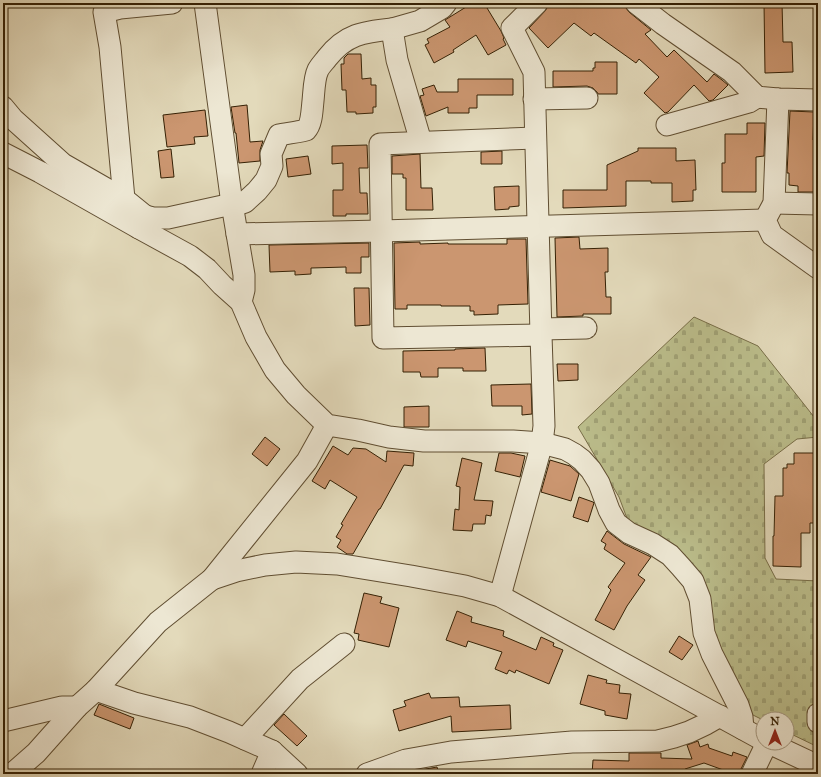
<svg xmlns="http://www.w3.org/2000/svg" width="821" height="777" font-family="'IM FELL Great Primer',serif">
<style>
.cemetery{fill:url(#cemetery-stones);stroke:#786e48}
.building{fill:#cb9670;stroke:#342004}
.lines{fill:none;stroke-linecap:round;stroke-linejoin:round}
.minor-casing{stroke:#604e32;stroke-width:23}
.minor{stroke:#ede7d3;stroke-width:21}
</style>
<defs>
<pattern id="cemetery-stones" width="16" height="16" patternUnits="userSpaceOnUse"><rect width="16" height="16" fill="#bbbd8b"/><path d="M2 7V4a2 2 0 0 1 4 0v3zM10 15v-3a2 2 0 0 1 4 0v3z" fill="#a1a276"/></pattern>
</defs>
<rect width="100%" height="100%" fill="#e3dabb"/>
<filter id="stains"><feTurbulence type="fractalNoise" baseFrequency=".005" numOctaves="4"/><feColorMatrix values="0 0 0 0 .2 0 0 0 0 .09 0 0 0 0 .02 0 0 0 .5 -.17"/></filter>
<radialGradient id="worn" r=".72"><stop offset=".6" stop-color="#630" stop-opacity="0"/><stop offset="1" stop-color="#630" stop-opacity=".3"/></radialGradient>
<polygon class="cemetery" points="694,317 758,346 818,422 818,437 797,439 764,464 765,558 776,579 818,581 818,747 787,732 787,719 763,719 763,720 751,714 712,634 707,592 628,521 619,497 578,427"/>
<g class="building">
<polygon points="463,3 484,3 501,31 504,38 503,39 506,45 488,55 476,35 453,50 454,52 434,63 425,45 429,43 427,39 450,27 445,20 466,7"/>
<polygon points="550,3 620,3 625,6 629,12 651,30 645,34 667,57 674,50 707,82 714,74 722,80 728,85 713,100 709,101 694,85 668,112 665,113 644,93 659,77 639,59 636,63 594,33 591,36 574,23 548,48 529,28 545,11"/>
<polygon points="764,3 782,3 783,42 792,42 793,72 765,73"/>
<polygon points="348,54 361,54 362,79 371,78 371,85 376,85 376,107 373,107 373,113 356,114 356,112 347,112 346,90 342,90 341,64 344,64 344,58"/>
<polygon points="595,62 617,62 617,94 598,94 597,92 593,88 587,86 553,87 553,71 593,71 593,68 595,68"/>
<polygon points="458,79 513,79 513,95 477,95 477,108 469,108 469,113 448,113 448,107 426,116 420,96 424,95 422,89 434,85 437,92 458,92"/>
<polygon points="247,105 250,142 263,141 260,150 260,161 239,163 236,133 235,133 231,107"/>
<polygon points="205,110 208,136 194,137 195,144 167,147 163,115"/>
<polygon points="790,111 814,112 813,140 818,140 818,192 798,192 798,186 789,185 789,173 787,173"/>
<polygon points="747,123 765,123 764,156 756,157 756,192 722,192 722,163 725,163 725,134 747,134"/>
<polygon points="367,145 368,168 359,168 360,193 367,193 368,214 346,214 346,216 333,216 333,190 343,190 343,163 332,164 332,146"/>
<polygon points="638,148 676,148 676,161 695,160 696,190 693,190 693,201 672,202 672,183 651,183 651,181 626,181 626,206 563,208 563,190 607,190 607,165 638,151"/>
<polygon points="171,149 174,177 161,178 158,151"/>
<polygon points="502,151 502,164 481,164 481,152"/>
<polygon points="420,154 421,188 432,188 433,210 406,210 406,178 403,178 403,174 392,174 392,156"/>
<polygon points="308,156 311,174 288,177 286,159"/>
<polygon points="519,186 519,206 509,207 509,209 495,210 494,187"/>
<polygon points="579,237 580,249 608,248 608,272 605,272 606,297 611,297 611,314 583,314 583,316 557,317 555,238"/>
<polygon points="507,239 526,239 528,304 498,305 498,314 474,315 474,311 470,311 470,306 441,306 441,305 407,305 407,309 395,309 394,243 420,242 420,244 448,243 448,244 507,244"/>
<polygon points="369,243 369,257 361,257 361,273 346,273 346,267 311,268 311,274 295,275 295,271 270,272 269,245"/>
<polygon points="354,288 369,288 370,325 355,326"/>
<polygon points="485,348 486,371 463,371 463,368 438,368 438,377 421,377 420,372 403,372 403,351 455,350 455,349"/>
<polygon points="557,364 578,364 578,380 558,381"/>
<polygon points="531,384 532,414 522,415 522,406 492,406 491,385"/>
<polygon points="429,406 429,427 404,427 404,407"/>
<polygon points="265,437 280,449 267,466 252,454"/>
<polygon points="333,446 348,455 353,448 366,449 386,462 387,451 414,453 413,466 404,465 380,509 379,509 353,554 347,554 337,547 341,540 336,537 343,525 341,524 357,497 330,480 325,489 312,481"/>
<polygon points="499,453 511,453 525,456 520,477 495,471"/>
<polygon points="794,453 818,453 818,488 816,488 816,523 810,523 810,533 801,533 801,567 773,566 773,536 774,536 775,496 783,496 783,468 787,468 787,464 794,464"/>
<polygon points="462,458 482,463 474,500 493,501 491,516 486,515 485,524 473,524 472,531 453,530 455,509 459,510 460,487 456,486"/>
<polygon points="550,460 570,466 579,474 571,501 541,492"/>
<polygon points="579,497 593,502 594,503 588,522 573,517"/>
<polygon points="607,531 624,544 651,557 638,575 645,580 627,606 614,630 595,620 611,590 608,587 625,563 604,549 606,544 601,541"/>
<polygon points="364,593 382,597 380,603 399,608 389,647 358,640 359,634 354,633"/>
<polygon points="457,611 472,617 471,622 504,631 503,636 536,650 541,637 554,643 553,646 563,650 549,684 516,670 515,673 509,670 507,674 495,669 502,652 468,641 466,647 446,640"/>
<polygon points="679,636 693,645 682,660 669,652"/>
<polygon points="588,675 607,680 606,683 620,685 619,693 631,694 627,719 605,715 605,711 580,704"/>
<polygon points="429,693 431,698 459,697 460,707 510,705 511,729 452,732 451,716 399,731 393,710 406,706 404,701"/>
<polygon points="99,704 134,718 130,729 94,715"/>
<polygon points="284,714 307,736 297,746 274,725"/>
<polygon points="698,741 700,747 708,744 709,748 732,756 733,752 747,757 741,769 740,774 725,774 726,771 704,763 685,769 685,774 592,774 593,760 629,761 629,753 661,753 661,758 692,759 687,745"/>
<polygon points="437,767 439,774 403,774 409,772"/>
</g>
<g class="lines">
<g class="minor-casing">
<g id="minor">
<polyline points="205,3 232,204 244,275 244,290 241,302"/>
<polyline points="537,3 512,28 534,72 541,335"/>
<polyline points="636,3 663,24 732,72 757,97 778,99 818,100"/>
<polyline points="534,99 587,98"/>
<polyline points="778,99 774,203 765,220 772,235 818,268"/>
<polyline points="3,107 13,119 63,164 124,199 145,216"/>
<polyline points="667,125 749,102 757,97"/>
<polyline points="421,142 397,60 392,29 420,21 442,8 446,3"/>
<polyline points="3,153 40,172 139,228 190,256 207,269 222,285 241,302 256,337 275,370 296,395 327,425 358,430 389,437 424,441 513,441 542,443 565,449 574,454 582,460 591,470 599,483 609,510 616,523 629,533 653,544 670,555 681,567 693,581 700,599 704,633 712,654 738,705 742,717 743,729"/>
<polyline points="124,199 110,47 104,12 120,8 172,3"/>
<polyline points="774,203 818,204"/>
<path d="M233,206l12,-4 12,-11 9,-11 6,-14 -1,-12 8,-19c4,-1 25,-4 27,-5 6,-6 6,-21 7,-29 1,-9 1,-23 5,-31 2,-4 6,-8 9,-12 19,-24 36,-26 65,-29"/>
<polyline points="139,228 145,216 153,218 168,218 232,204"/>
<polyline points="237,234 381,231 765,220"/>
<polyline points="541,329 586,328"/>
<polyline points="212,579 236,571 265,565 296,562 337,564 411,576 465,586 500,596 763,740"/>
<polyline points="500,596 542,443 544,426 541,335 383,338 380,144 535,138"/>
<polyline points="96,690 134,703 190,717 229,732 272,751 297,774"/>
<polyline points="818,714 818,722"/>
<polyline points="3,721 62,707 77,707"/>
<polyline points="245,739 300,679 344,644"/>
<polyline points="769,743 818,766"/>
<polyline points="12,774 36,753 77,707 96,690 158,622 212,579 307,461 327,425"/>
<polyline points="262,774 272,751"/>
<polyline points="367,774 406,760 451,752 572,742 658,741 674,737 689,732 706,724 720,716"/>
<polyline points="752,774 767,743"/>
</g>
</g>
<use href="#minor" class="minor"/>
</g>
<rect width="821" height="777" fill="none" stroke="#e3dabb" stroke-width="16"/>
<rect x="4" y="4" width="813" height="769" fill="none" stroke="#342004" stroke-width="2"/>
<rect x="8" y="8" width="805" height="761" fill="none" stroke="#342004"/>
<g transform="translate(775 731)"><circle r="19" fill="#ede7d3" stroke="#a39780"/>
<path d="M0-3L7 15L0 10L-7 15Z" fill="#8f2418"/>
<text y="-6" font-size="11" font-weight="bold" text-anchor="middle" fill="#342004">N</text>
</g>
<rect width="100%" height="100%" filter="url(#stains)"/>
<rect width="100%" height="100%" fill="url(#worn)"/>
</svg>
